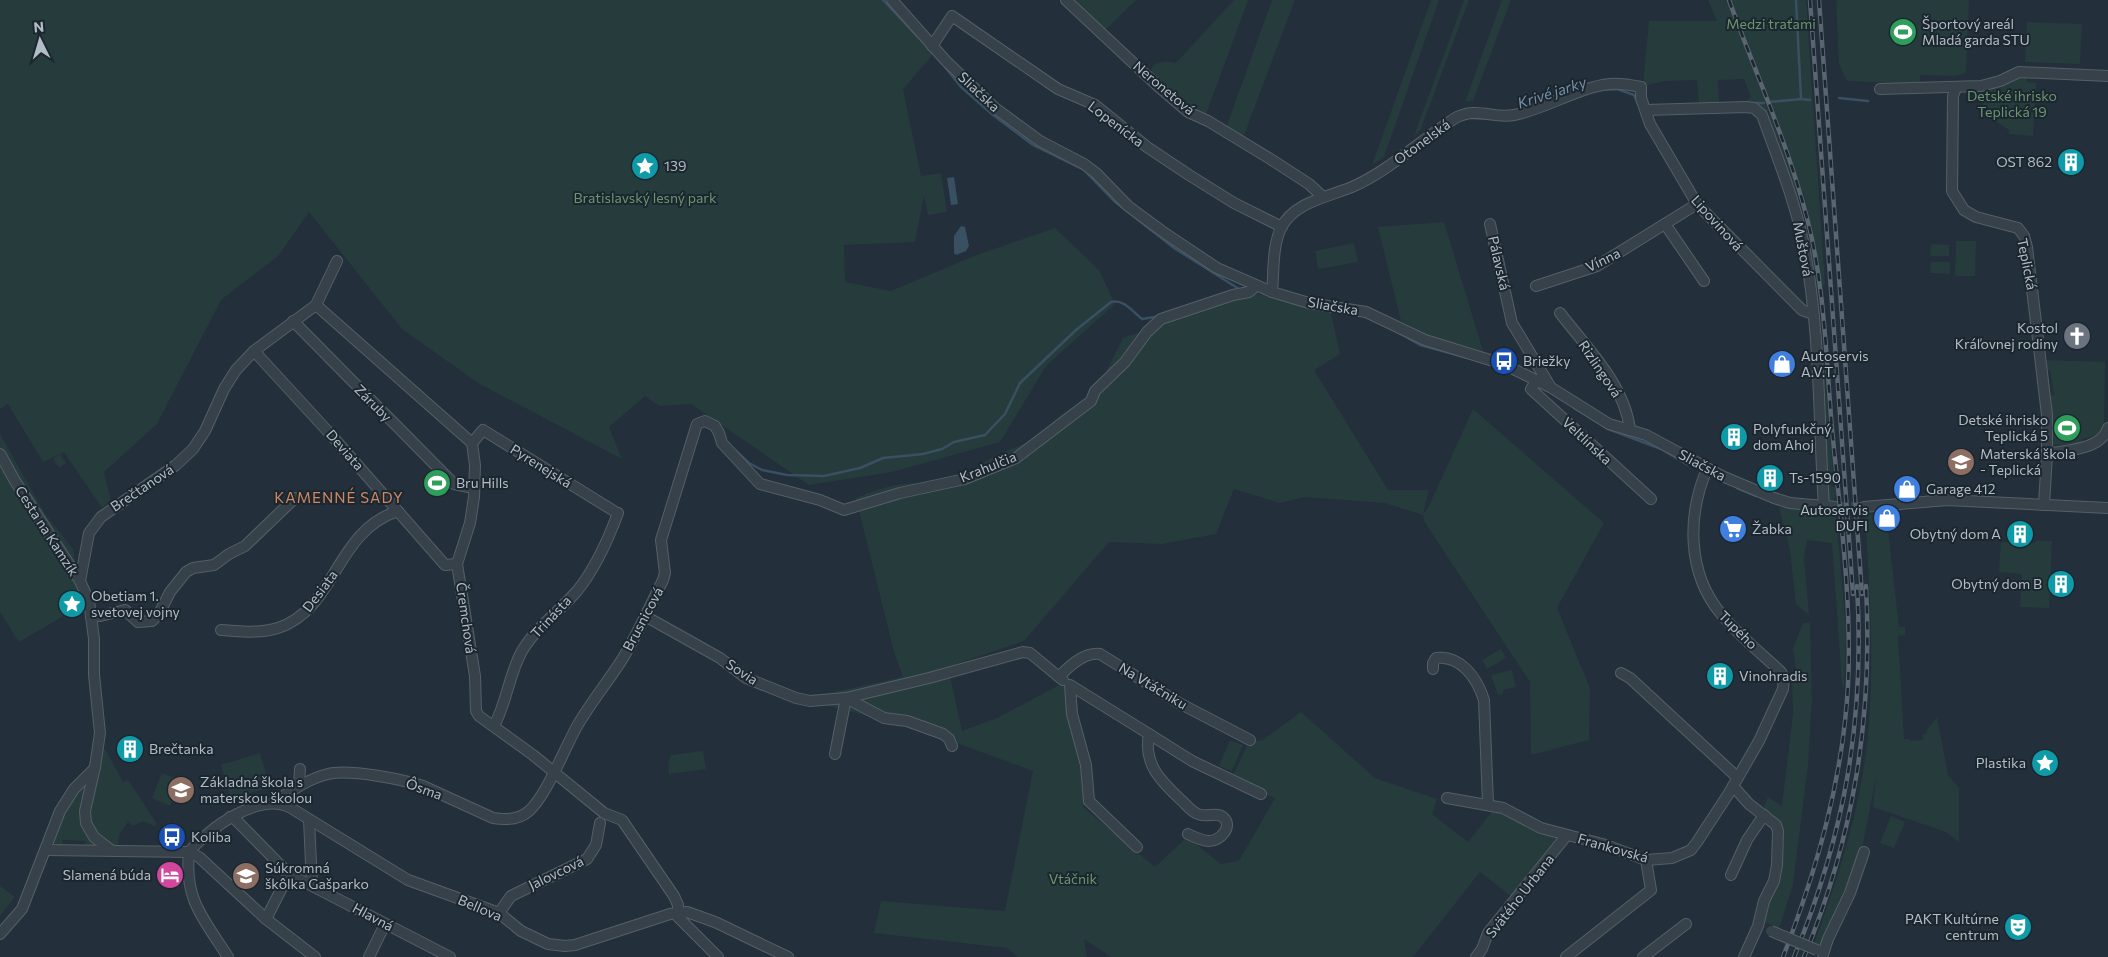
<svg xmlns="http://www.w3.org/2000/svg" width="2108" height="957" font-family="Commissioner,sans-serif">
<style>
.green{fill:#263c3c}
.water{fill:#394f62}
.lines{fill:none;stroke-linecap:round;stroke-linejoin:round}
.stream{stroke:#394f62;stroke-width:2.5}
.minor-tunnel{stroke:#38444f;stroke-width:10;stroke-dasharray:10 5;stroke-linecap:butt}
.minor-casing{stroke:#555f68;stroke-width:12}
.minor{stroke:#37414a;stroke-width:10}
.rail-casing{stroke:#596571;stroke-width:4.5}
.rail{stroke:#1c262f;stroke-width:2.5;stroke-dasharray:8;stroke-linecap:butt}
.minor-bridge-casing{stroke:#555f68;stroke-width:12;stroke-linecap:butt}
.minor-bridge{stroke:#37414a;stroke-width:10}
.labels{text-anchor:middle;stroke-width:4;stroke-linejoin:round;paint-order:stroke}
.park-label{font-size:14px;fill:#6a9670;stroke:#1c262f}
.poi-label{font-size:14px;fill:#b2bcc6;stroke:#1c262f;text-anchor:start}
.street-label{font-size:14px;fill:#b2bcc6;stroke:#1c262f}
.water-label{font-size:15px;font-style:italic;fill:#7490a8;stroke:#1c262f}
.neighbourhood-label{font-size:15px;letter-spacing:1px;fill:#ce8864;stroke:#1c262f}
</style>
<rect width="100%" height="100%" fill="#232f3a"/>
<g class="green">
<polygon points="0,0 883,0 935,52 903,89 921,176 941,173 947,212 928,215 924,196 915,242 844,245 845,282 891,291 974,256 1055,228 1099,270 1115,304 1046,366 1000,442 892,472 809,485 691,404 659,406 645,396 609,427 622,459 478,383 402,329 309,212 278,256 221,300 157,424 104,472 111,501 102,508 64,452 60,454 66,463 59,468 53,459 60,454 43,462 8,404 0,409"/>
<polygon points="1070,0 1136,0 1104,31"/>
<path d="M1234,0h14l-42,114 -19,-8 -36,-29c-2,-15 12,-18 25,-14z"/>
<polygon points="1272,0 1295,0 1243,138 1226,128"/>
<polygon points="1431,0 1439,0 1384,157 1372,165"/>
<polygon points="1464,0 1469,0 1420,131 1414,136"/>
<polygon points="1502,0 1511,0 1473,101 1465,102"/>
<polygon points="1708,0 1806,0 1825,285 1822,286 1816,249 1804,195 1769,100 1764,101 1769,111 1763,113 1745,102 1751,97 1744,79 1718,80 1719,103 1699,104 1697,80 1664,81 1643,86 1649,21 1717,21"/>
<polygon points="1836,0 1969,0 1966,73 1955,76 1920,75 1920,81 1915,84 1847,81 1839,64"/>
<polygon points="2027,22 2082,24 2080,64 2025,62"/>
<polygon points="2026,76 2026,82 2036,83 2033,136 2009,134 2009,130 1983,113 1984,90 2017,77"/>
<polygon points="1770,114 1794,180 1815,264 1834,484 1831,484 1831,487 1835,487 1836,494 1833,502 1828,498 1822,374 1787,179 1791,177 1768,115"/>
<polygon points="1444,222 1483,351 1432,337 1401,321 1378,227"/>
<polygon points="1956,241 1976,241 1975,276 1955,276"/>
<polygon points="1354,243 1358,262 1318,269 1315,251"/>
<polygon points="1931,244 1949,245 1949,256 1930,256"/>
<polygon points="1931,262 1950,262 1950,274 1930,273"/>
<path d="M1254,293l50,14 26,3 10,44 -26,16 74,120h41l-6,24 5,-6 45,-99 131,114 -47,85 33,80 -1,52 -58,15 -1,-73 -106,-161 -1,-6 -38,-12 -81,-6 -24,6 -46,-14 -18,45 -54,10 -53,-2 -85,99 -76,26 14,64 35,-13 66,-35 25,109 -5,15 72,60 32,-30 34,27 18,-3 36,-63 -43,-21 17,-35 14,-2 38,-28 74,66 62,21 -5,15 36,28 25,-32 68,28 -49,59 -32,-25 -67,85h-302l-27,-18 3,18h-69l-11,-9 -133,-15 7,-32 124,10 28,-140 -112,-41 -119,-31 101,-22 -9,-25 -38,-154c31,-13 56,-19 90,-12l50,-31 35,-14 31,-27 34,-22 27,-54z"/>
<path d="M2044,360l61,2 -1,65c-6,8 -12,10 -22,12v3l-8,2 -23,1 1,-32 -4,-17 6,-1 -4,-25h-6z"/>
<polygon points="0,434 45,514 73,549 78,581 79,607 19,642 0,612"/>
<polygon points="1779,507 1836,515 1846,629 1844,688 1842,683 1832,543 1807,540 1804,557 1809,615 1796,604 1790,550"/>
<path d="M1878,513l3,16h7l11,98h6v8l-7,1 6,103h6l1,2 12,-1v-6h3v-3l11,-14 11,58 11,13v54l-13,-10 -73,-25 3,-30 -14,72 -13,40 -28,59 -7,-4c20,-55 39,-113 49,-171 14,-85 7,-173 2,-258z"/>
<polygon points="2036,541 2052,541 2049,608 2020,607 2022,574 1999,572 2001,542 2035,543"/>
<polygon points="1803,623 1810,623 1812,699 1808,765 1793,884 1779,929 1763,921 1767,902 1781,871 1780,830 1763,809 1768,797 1782,806 1793,714 1792,679 1796,668 1793,648"/>
<polygon points="1501,649 1506,658 1487,669 1482,660"/>
<polygon points="1512,670 1516,687 1503,690 1503,694 1498,695 1491,675"/>
<polygon points="1230,740 1243,745 1232,771 1219,766"/>
<path d="M105,749l18,33 5,-2 29,44 -3,2 -11,-5 -10,5 -5,-4 -8,11 -3,14c-45,-13 -22,-65 -15,-96z"/>
<polygon points="703,751 706,769 669,774 668,763 671,755"/>
<polygon points="260,753 270,787 231,799 221,765"/>
<polygon points="162,773 181,780 170,806 152,798"/>
<polygon points="90,774 83,801 95,846 85,847 85,841 63,840 62,845 54,843 69,801"/>
<polygon points="1891,816 1905,822 1894,848 1880,843"/>
<polygon points="0,886 15,897 0,916"/>
</g>
<g class="water">
<polygon points="954,177 958,204 951,205 947,178"/>
<polygon points="961,226 965,227 969,246 966,251 956,255 954,253 954,236"/>
</g>
<g class="lines">
<g class="stream">
<polyline points="883,0 918,37"/>
<polyline points="1796,0 1801,99 1810,100"/>
<polyline points="945,67 961,87 993,115 1033,145 1084,170 1114,201 1174,248 1239,289"/>
<polyline points="1600,90 1617,89 1634,95 1638,104"/>
<polyline points="1839,98 1868,101"/>
<polyline points="1770,102 1801,99"/>
<polyline points="1754,103 1764,103"/>
<polyline points="1470,118 1492,119"/>
<polyline points="1292,303 1306,307"/>
<polyline points="1399,333 1420,345 1468,358"/>
<polyline points="1574,408 1608,429 1661,449 1688,465"/>
<path d="M735,450l14,13 13,7 25,5 37,1 36,-8 23,-10 40,-4 19,-5 12,-7 31,-7 20,-21 15,-31 56,-53 35,-28c13,-3 21,9 31,17l18,-3"/>
<polyline points="1737,488 1756,496"/>
</g>
<polyline class="minor-tunnel" points="1836,507 1864,507"/>
<g class="minor-casing">
<g id="minor">
<polyline points="892,0 946,61 995,108 1040,141 1084,164 1096,173 1128,206 1166,234 1217,268 1272,292 1309,303 1366,312 1425,340 1503,364 1550,387 1609,424 1646,435 1722,476 1774,498 1790,503 1836,507"/>
<polyline points="1066,0 1160,88 1188,112 1208,121 1272,160 1309,184 1322,196"/>
<polyline points="932,46 952,16 1058,89 1095,105 1147,147 1189,175 1234,203 1282,227"/>
<polyline points="1956,88 1953,96 1952,191 1964,210 1976,217 2018,228 2024,236 2027,247 2047,415 2047,454 2044,505"/>
<polyline points="1880,89 1981,86 2000,81 2019,72 2108,76"/>
<path d="M1646,110l100,-3 8,1 8,7c15,42 32,83 41,126 18,88 15,177 21,265"/>
<polyline points="1490,224 1512,323 1550,386"/>
<polyline points="1665,224 1704,281"/>
<polyline points="1536,286 1597,266 1697,204"/>
<path d="M1272,292c2,-20 0,-45 9,-64 13,-26 47,-31 71,-41 39,-17 69,-48 105,-70 5,-2 10,-4 15,-4 14,-1 27,5 42,2 32,-6 64,-28 96,-31 10,-1 21,1 31,3v11l9,26 47,80 105,106 11,4"/>
<polyline points="316,305 472,443 475,465 474,497 470,523 457,564 475,676 476,711 479,716 533,755 604,813 622,820 674,896 678,905 678,917 718,957"/>
<path d="M1560,313c27,35 65,72 70,117"/>
<polyline points="293,321 454,484 474,488"/>
<polyline points="254,351 332,436 445,565 457,564"/>
<polyline points="1537,380 1531,389 1651,499"/>
<polyline points="472,443 483,430 614,511"/>
<polyline points="0,454 15,481 80,581 89,601 94,639 94,675 100,733 95,767 85,811 86,823 94,837 111,850"/>
<path d="M2047,454c20,-4 54,-4 61,-26"/>
<polyline points="1864,507 1947,500 2108,508"/>
<polyline points="80,581 89,533 101,517 176,465 193,449 205,431 224,389 236,370 254,351 316,305 337,261"/>
<polyline points="91,616 100,616 125,610 138,622 152,621 159,614 170,592 186,572 193,568 214,565 229,554 245,546 295,498"/>
<polyline points="645,616 720,658 746,678 796,698 810,701 846,698 929,678 1023,652 1030,653 1059,677"/>
<path d="M221,630c19,1 38,4 57,-2 58,-19 57,-97 120,-117"/>
<path d="M1433,669v-6l3,-5c25,-3 41,20 48,42l4,104"/>
<polyline points="1621,673 1630,678 1737,777"/>
<path d="M1063,680l-4,-3c10,-11 26,-25 41,-23l79,49 71,37"/>
<polyline points="846,698 884,718 907,721 943,734 949,739 952,746"/>
<path d="M494,726c13,-24 15,-52 28,-75 14,-24 37,-39 55,-60 18,-22 31,-51 41,-78"/>
<polyline points="1149,734 1192,761 1261,794"/>
<polyline points="835,754 846,698"/>
<polyline points="299,786 300,769"/>
<polyline points="1733,786 1749,804 1776,825 1778,831 1777,865 1774,881 1764,901 1758,926 1744,957"/>
<path d="M1447,798l56,10 38,20 65,17 40,15 26,-2 19,-8 6,-8 32,-49 30,-52 24,-52 1,-11 -3,-6c-20,-19 -43,-37 -60,-58 -34,-41 -34,-98 -14,-145"/>
<path d="M273,803c17,-11 34,-24 55,-29 22,-5 73,5 95,12l70,32c12,2 26,2 36,-7 17,-15 35,-61 47,-83 14,-25 32,-46 47,-70 15,-25 27,-52 40,-78l2,-7 -4,-33 36,-116 8,-3 10,5 4,7 3,10 38,41 60,16 24,10 56,-17 65,-14 51,-21 75,-57 4,-10 30,-29 22,-30 14,-13 72,-24 16,-3 7,-6"/>
<polyline points="230,817 234,818 289,874 450,957"/>
<polyline points="309,820 312,885"/>
<path d="M1137,847l-48,-46 -3,-36 -14,-51 -2,-29 79,49c-6,30 12,47 31,65 6,5 11,13 18,15 8,4 19,-3 26,4 9,9 -4,23 -15,23 -7,0 -15,-4 -21,-7"/>
<polyline points="46,850 189,852 199,857 266,919 315,957"/>
<path d="M189,852c20,-24 71,-61 102,-44l117,72 91,33 22,18 27,13 17,2 10,-1 95,-31 17,-2 28,10 73,35"/>
<path d="M189,852c-5,48 15,67 39,105"/>
<polyline points="1731,875 1747,840 1764,815"/>
<polyline points="499,913 511,896 587,859 596,845 600,823"/>
<polyline points="266,919 289,874"/>
<polyline points="0,934 22,909 60,811 74,789 95,768"/>
<polyline points="1823,954 1828,939 1850,893 1864,852"/>
<polyline points="369,957 385,924"/>
<polyline points="1476,957 1482,949 1488,933 1567,835"/>
<polyline points="1566,957 1651,890 1646,860"/>
<polyline points="1643,957 1686,924"/>
</g>
</g>
<use href="#minor" class="minor"/>
<g class="rail-casing">
<g id="rail">
<path d="M1729,0c26,72 59,144 78,218 18,69 19,141 25,211 8,84 20,171 16,256 -5,94 -31,184 -65,272"/>
<polyline points="1810,0 1853,594"/>
<polyline points="1819,0 1862,594"/>
<path d="M1794,957c51,-124 71,-237 63,-371"/>
<path d="M1804,957c50,-121 69,-240 62,-371"/>
</g>
</g>
<use href="#rail" class="rail"/>
<g class="minor-bridge-casing">
<polyline id="minor-bridge" points="1771,931 1817,950"/>
</g>
<use href="#minor-bridge" class="minor-bridge"/>
</g>
<defs>
<g id="stadium-disc" transform="scale(1.4375)"><circle r="9.5" fill="#2e9e5b" stroke="#1c262f"/><path d="M0-5a6.5 5 0 1 0 0 10a6.5 5 0 1 0 0-10ZM-3.5-1.8h7v3.6h-7Z" fill="#fff"/></g>
<g id="building-disc" transform="scale(1.4375)"><circle r="9.5" fill="#0f9aa8" stroke="#1c262f"/><path d="M-4-6H4V6H1V3H-1V6H-4ZM-2.5-4.3h1.7v1.8h-1.7ZM.8-4.3h1.7v1.8H.8ZM-2.5-1h1.7V.8h-1.7ZM.8-1h1.7V.8H.8Z" fill="#fff"/></g>
<g id="sight-disc" transform="scale(1.4375)"><circle r="9.5" fill="#0f9aa8" stroke="#1c262f"/><path d="M0-6L1.8-2.2L6-1.7L2.9 1.2L3.7 5.4L0 3.3L-3.7 5.4L-2.9 1.2L-6-1.7L-1.8-2.2Z" fill="#fff"/></g>
<g id="church-disc" transform="scale(1.4375)"><circle r="9.5" fill="#6b7280" stroke="#1c262f"/><path d="M-1.2-6h2.4v3.5h3.3v2.4h-3.3V6h-2.4V-.1h-3.3v-2.4h3.3Z" fill="#fff"/></g>
<g id="bus-disc" transform="scale(1.4375)"><circle r="9.5" fill="#1a4fb4" stroke="#1c262f"/><path d="M-5-6H5V4H4V6H2V4H-2V6H-4V4H-5ZM-3.5-4V0h7V-4ZM-3.5 1.2v1.5H-2V1.2ZM2 1.2v1.5H3.5V1.2Z" fill="#fff"/></g>
<g id="shop-disc" transform="scale(1.4375)"><circle r="9.5" fill="#3f7fe0" stroke="#1c262f"/><path d="M-5-2.5h2.3a2.7 3.5 0 0 1 5.4 0H5L5.5 6h-11ZM-1.5-2.5h3a1.5 2.3 0 0 0-3 0Z" fill="#fff"/></g>
<g id="school-disc" transform="scale(1.4375)"><circle r="9.5" fill="#8d6e63" stroke="#1c262f"/><path d="M0-5L7-2L0 1L-7-2ZM-4 1L0 2.5L4 1V4Q0 6-4 4Z" fill="#fff"/></g>
<g id="supermarket-disc" transform="scale(1.4375)"><circle r="9.5" fill="#3f7fe0" stroke="#1c262f"/><path d="M-6-5.5h2.5l.6 2H6L4.5 2H-2.5L-4.4-4H-6ZM-1.5 3.2a1.3 1.3 0 1 0 .1 0ZM3 3.2a1.3 1.3 0 1 0 .1 0Z" fill="#fff"/></g>
<g id="hotel-disc" transform="scale(1.4375)"><circle r="9.5" fill="#d1479c" stroke="#1c262f"/><path d="M-6-4.5h1.5V1H6V5H4.5V3h-9V5H-6ZM-4 0a1.8 1.8 0 1 1 3.6 0ZM.5 0V-2.5h3Q6-2.5 6 0Z" fill="#fff"/></g>
<g id="theatre-disc" transform="scale(1.4375)"><circle r="9.5" fill="#0f9aa8" stroke="#1c262f"/><path d="M-5-5.5Q0-4 5-5.5V0Q5 5 0 6Q-5 5-5 0ZM-3.3-2.5H-1v1.5H-3.3ZM1-2.5H3.3v1.5H1ZM-2.8 1Q0 5.5 2.8 1Z" fill="#fff"/></g>
</defs>
<g fill-rule="evenodd">
<use href="#stadium-disc" x="1903" y="32"/>
<use href="#building-disc" x="2071" y="162"/>
<use href="#sight-disc" x="645" y="166"/>
<use href="#church-disc" x="2077" y="336"/>
<use href="#bus-disc" x="1504" y="361"/>
<use href="#shop-disc" x="1782" y="364"/>
<use href="#stadium-disc" x="2067" y="428"/>
<use href="#building-disc" x="1734" y="437"/>
<use href="#school-disc" x="1961" y="462"/>
<use href="#building-disc" x="1770" y="478"/>
<use href="#stadium-disc" x="437" y="483"/>
<use href="#shop-disc" x="1907" y="489"/>
<use href="#shop-disc" x="1887" y="518"/>
<use href="#supermarket-disc" x="1733" y="529"/>
<use href="#building-disc" x="2020" y="534"/>
<use href="#building-disc" x="2061" y="584"/>
<use href="#sight-disc" x="72" y="604"/>
<use href="#building-disc" x="1720" y="676"/>
<use href="#building-disc" x="130" y="749"/>
<use href="#sight-disc" x="2045" y="763"/>
<use href="#school-disc" x="181" y="790"/>
<use href="#bus-disc" x="172" y="837"/>
<use href="#hotel-disc" x="170" y="875"/>
<use href="#school-disc" x="246" y="876"/>
<use href="#theatre-disc" x="2018" y="927"/>
</g>
<g class="labels">
<g class="park-label">
<text x="1771" y="29">Medzi traťami</text>
<text x="2012" y="101">Detské ihrisko<tspan x="2012" dy="16">Teplická 19</tspan></text>
<text x="645" y="203">Bratislavský lesný park</text>
<text x="1073" y="884">Vtáčnik</text>
</g>
<g class="poi-label">
<text x="1922" y="29">Športový areál<tspan x="1922" dy="16">Mladá garda STU</tspan></text>
<text x="2052" y="167" text-anchor="end">OST 862</text>
<text x="664" y="171">139</text>
<text x="2058" y="333" text-anchor="end">Kostol<tspan x="2058" dy="16">Kráľovnej rodiny</tspan></text>
<text x="1801" y="361">Autoservis<tspan x="1801" dy="16">A.V.T.</tspan></text>
<text x="1523" y="366">Briežky</text>
<text x="2048" y="425" text-anchor="end">Detské ihrisko<tspan x="2048" dy="16">Teplická 5</tspan></text>
<text x="1753" y="434">Polyfunkčný<tspan x="1753" dy="16">dom Ahoj</tspan></text>
<text x="1980" y="459">Materská škola<tspan x="1980" dy="16">- Teplická</tspan></text>
<text x="1789" y="483">Ts-1590</text>
<text x="456" y="488">Bru Hills</text>
<text x="1926" y="494">Garage 412</text>
<text x="1868" y="515" text-anchor="end">Autoservis<tspan x="1868" dy="16">DUFI</tspan></text>
<text x="1752" y="534">Žabka</text>
<text x="2001" y="539" text-anchor="end">Obytný dom A</text>
<text x="2042" y="589" text-anchor="end">Obytný dom B</text>
<text x="91" y="601">Obetiam 1.<tspan x="91" dy="16">svetovej vojny</tspan></text>
<text x="1739" y="681">Vinohradis</text>
<text x="149" y="754">Brečtanka</text>
<text x="2026" y="768" text-anchor="end">Plastika</text>
<text x="200" y="787">Základná škola s<tspan x="200" dy="16">materskou školou</tspan></text>
<text x="191" y="842">Koliba</text>
<text x="265" y="873">Súkromná<tspan x="265" dy="16">škôlka Gašparko</tspan></text>
<text x="151" y="880" text-anchor="end">Slamená búda</text>
<text x="1999" y="924" text-anchor="end">PAKT Kultúrne<tspan x="1999" dy="16">centrum</tspan></text>
</g>
<g class="street-label">
<text transform="translate(1164 88) rotate(40)" y="5">Neronetová</text>
<text transform="translate(979 92) rotate(43)" y="5">Sliačska</text>
<text transform="translate(1116 124) rotate(37)" y="5">Lopenícka</text>
<text transform="translate(1422 142) rotate(-36)" y="5">Otonelská</text>
<text transform="translate(1717 223) rotate(48)" y="5">Lipovinová</text>
<text transform="translate(1803 249) rotate(79)" y="5">Muštová</text>
<text transform="translate(1603 260) rotate(-26)" y="5">Vínna</text>
<text transform="translate(1499 263) rotate(77)" y="5">Pálavská</text>
<text transform="translate(2027 264) rotate(79)" y="5">Teplická</text>
<text transform="translate(1333 306) rotate(10)" y="5">Sliačska</text>
<text transform="translate(1600 369) rotate(56)" y="5">Rizlingová</text>
<text transform="translate(373 403) rotate(45)" y="5">Záruby</text>
<text transform="translate(1587 441) rotate(43)" y="5">Veltlínska</text>
<text transform="translate(345 450) rotate(49)" y="5">Deviata</text>
<text transform="translate(1702 465) rotate(28)" y="5">Sliačska</text>
<text transform="translate(541 466) rotate(32)" y="5">Pyrenejská</text>
<text transform="translate(988 467) rotate(-22)" y="5">Krahulčia</text>
<text transform="translate(142 488) rotate(-34)" y="5">Brečtanová</text>
<text transform="translate(47 531) rotate(57)" y="5">Cesta na Kamzík</text>
<text transform="translate(320 591) rotate(-53)" y="5">Desiata</text>
<text transform="translate(551 617) rotate(-47)" y="5">Trinásta</text>
<text transform="translate(466 618) rotate(82)" y="5">Čremchová</text>
<text transform="translate(643 619) rotate(-62)" y="5">Brusnicová</text>
<text transform="translate(1738 630) rotate(45)" y="5">Tupého</text>
<text transform="translate(742 672) rotate(33)" y="5">Sovia</text>
<text transform="translate(1153 686) rotate(31)" y="5">Na Vtáčniku</text>
<text transform="translate(424 789) rotate(20)" y="5">Ôsma</text>
<text transform="translate(1613 848) rotate(16)" y="5">Frankovská</text>
<text transform="translate(556 873) rotate(-26)" y="5">Jalovcová</text>
<text transform="translate(1520 896) rotate(-52)" y="5">Svätého Urbana</text>
<text transform="translate(480 908) rotate(23)" y="5">Bellova</text>
<text transform="translate(373 917) rotate(28)" y="5">Hlavná</text>
</g>
<g class="water-label">
<text transform="translate(1552 93) rotate(-18)" y="5">Krivé jarky</text>
</g>
<g class="neighbourhood-label">
<text x="339" y="503">KAMENNÉ SADY</text>
</g>
</g>
<g transform="translate(40 40) rotate(355)" stroke="#1c262f" stroke-width="4" paint-order="stroke">
<path d="M0-4L9 19L0 12L-9 19Z" fill="#b2bcc6"/>
<text y="-8" font-size="14" font-weight="bold" text-anchor="middle" fill="#b2bcc6">N</text>
</g>
</svg>
